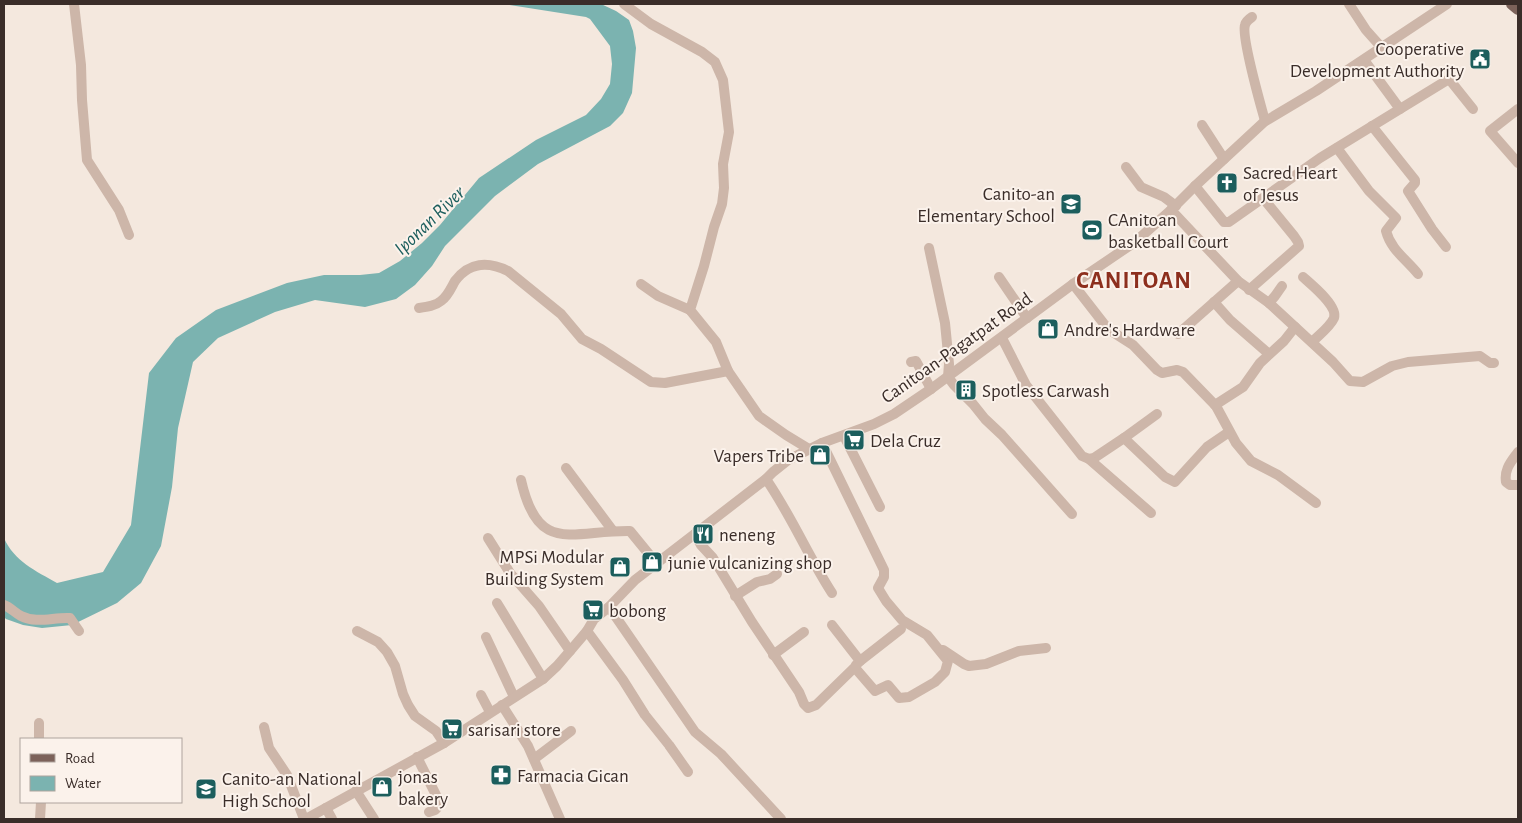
<svg xmlns="http://www.w3.org/2000/svg" width="1522" height="823" font-family="'Alegreya Sans',sans-serif">
<style>
.water{fill:#7bb3b0}
.lines{fill:none;stroke-linecap:round;stroke-linejoin:round}
.minor{stroke:#cdb6a9;stroke-width:10}
.major{stroke:#7c625a;stroke-width:12}
.labels{text-anchor:middle;stroke-width:4;stroke-linejoin:round;paint-order:stroke}
.poi-label{font-size:19px;fill:#3a2d29;stroke:#fbf2eb;text-anchor:start}
.street-label{font-size:19px;fill:#3a2d29;stroke:#fbf2eb}
.water-label{font-size:20px;font-style:italic;fill:#1c5e5d;stroke:#fbf2eb}
.district-label{font-size:24px;font-weight:bold;letter-spacing:1px;fill:#8d2f1e;stroke:#fbf2eb}
</style>
<rect width="100%" height="100%" fill="#f4e8de"/>
<path class="water" d="M504,4h97l15,7 13,9 4,11 3,17 -4,45 -9,20 -13,13 -72,38 -43,32 -50,50 -13,20 -17,19 -19,14 -31,8 -50,-7 -40,12 -57,26 -25,24 -15,66 -6,59 -11,59 -20,37 -24,20 -45,22 -30,3 -19,-3 -17,-6 -2,-2v-79c10,23 32,33 53,45l46,-11 28,-47 18,-152 27,-35 40,-28 71,-27 37,-8h36l19,-2 21,-12 22,-18 18,-18 39,-47 57,-38 50,-25 15,-16 9,-15 2,-20 -2,-18 -20,-27 -4,-2z"/>
<g class="lines">
<g class="minor">
<polyline points="74,4 81,65 82,100 87,160 119,210 129,235"/>
<polyline points="624,4 651,24 702,52 715,62 723,80 729,132 723,164 724,188 722,204 714,227 704,266 690,310 716,342 728,371 759,416 786,435 809,449"/>
<polyline points="1349,4 1366,30 1382,48"/>
<path d="M1252,17c-3,2 -6,4 -7,8 -4,12 16,81 20,96"/>
<polyline points="1364,60 1400,109"/>
<polyline points="1518,109 1490,131 1518,163"/>
<polyline points="1202,125 1224,159"/>
<polyline points="1372,126 1415,180 1415,183 1408,191 1432,229 1446,247"/>
<path d="M1337,148l32,43 27,27 -10,13c5,19 20,28 32,43"/>
<polyline points="1126,167 1141,187 1164,197 1176,206"/>
<polyline points="1195,186 1224,222 1229,222 1320,158 1449,79 1473,109"/>
<polyline points="1171,210 1238,281 1269,303 1333,362 1350,381 1363,382 1392,366 1408,362 1480,356 1490,363 1494,363"/>
<polyline points="929,248 945,323 949,364 948,377 954,385 973,404 985,419 1002,435 1072,514"/>
<polyline points="999,277 1027,318"/>
<path d="M1303,277c9,8 35,29 31,41 -4,9 -15,17 -22,24"/>
<polyline points="641,284 658,296 690,310"/>
<polyline points="1073,284 1108,329 1133,345 1157,370 1162,373 1177,370 1183,372 1216,406 1236,443 1251,461 1278,475 1316,503"/>
<polyline points="1249,290 1299,246 1298,242 1294,236 1263,198"/>
<polyline points="1214,302 1230,320 1269,354"/>
<polyline points="1269,303 1275,296 1282,286"/>
<path d="M419,308c8,-1 16,-2 22,-7 7,-5 10,-13 14,-20 14,-19 33,-20 53,-10l53,43 21,25 19,10 50,33 14,1 63,-12"/>
<polyline points="1178,334 1238,281"/>
<polyline points="1002,338 1026,385 1082,456 1089,459 1094,458 1124,438 1165,477 1175,482 1207,447 1229,432"/>
<polyline points="911,362 916,361 931,389"/>
<polyline points="1215,405 1243,387 1260,363 1284,341 1295,327"/>
<polyline points="844,436 880,507"/>
<polyline points="1124,438 1157,414"/>
<polyline points="822,443 884,570 884,577 878,588 886,601 902,620 927,635 948,661 945,672 935,682 909,697 899,698 888,685 875,691 856,669 856,665 860,661 832,625"/>
<path d="M1518,452c-7,10 -14,17 -12,30l4,3h8"/>
<polyline points="1089,459 1151,513"/>
<polyline points="566,468 613,531"/>
<path d="M766,479c25,36 42,77 66,114"/>
<path d="M521,480c17,76 51,50 109,51l27,33"/>
<polyline points="695,534 701,545 713,558 752,622 799,692 804,704 808,708 816,705 855,667"/>
<polyline points="488,538 510,573 539,606 570,651"/>
<polyline points="735,596 757,582 770,579 777,574"/>
<polyline points="497,603 543,679"/>
<path d="M4,605c6,2 11,8 17,11 16,8 32,1 49,2l9,13"/>
<polyline points="609,607 695,732 721,754 781,819"/>
<polyline points="357,631 378,642 387,652 395,666 403,694 408,705 415,716 436,731 444,743"/>
<polyline points="587,631 623,680 645,715 669,745 688,772"/>
<polyline points="486,637 514,697"/>
<polyline points="943,650 964,664 969,666 986,664 1019,651 1046,648"/>
<polyline points="773,655 804,632"/>
<polyline points="860,661 901,629"/>
<polyline points="481,695 490,712"/>
<polyline points="502,705 528,746 560,819"/>
<polyline points="39,723 39,739"/>
<polyline points="264,727 269,748 287,775 304,819"/>
<polyline points="417,757 436,795 437,808 435,810 429,812"/>
<polyline points="534,759 571,731"/>
<polyline points="356,791 374,819"/>
<polyline points="326,808 332,819"/>
<polyline points="40,819 41,802"/>
<polyline points="306,819 444,743 543,679 557,666 570,651 587,631 594,619 609,607 635,580 766,479 773,472 788,460 822,443 874,424 894,414 931,389 1073,284 1135,242 1171,210 1195,186 1264,122 1316,91 1447,4"/>
</g>
<polyline class="major" points="1512,4 1518,9"/>
</g>
<defs>
<g id="civic-square" transform="scale(1.125)"><rect x="-9" y="-9" width="18" height="18" rx="4" fill="#1c5e5d" stroke="#fbf2eb"/><path d="M-.6-6.5H3V-4.5H.6V-3L4-1V1h2V6H-6V1h2V-1L-.6-3ZM-1.2 2.5V6h2.4V2.5Z" fill="#fff"/></g>
<g id="church-square" transform="scale(1.125)"><rect x="-9" y="-9" width="18" height="18" rx="4" fill="#1c5e5d" stroke="#fbf2eb"/><path d="M-1.2-6h2.4v3.5h3.3v2.4h-3.3V6h-2.4V-.1h-3.3v-2.4h3.3Z" fill="#fff"/></g>
<g id="school-square" transform="scale(1.125)"><rect x="-9" y="-9" width="18" height="18" rx="4" fill="#1c5e5d" stroke="#fbf2eb"/><path d="M0-5L7-2L0 1L-7-2ZM-4 1L0 2.5L4 1V4Q0 6-4 4Z" fill="#fff"/></g>
<g id="stadium-square" transform="scale(1.125)"><rect x="-9" y="-9" width="18" height="18" rx="4" fill="#1c5e5d" stroke="#fbf2eb"/><path d="M0-5a6.5 5 0 1 0 0 10a6.5 5 0 1 0 0-10ZM-3.5-1.8h7v3.6h-7Z" fill="#fff"/></g>
<g id="shop-square" transform="scale(1.125)"><rect x="-9" y="-9" width="18" height="18" rx="4" fill="#1c5e5d" stroke="#fbf2eb"/><path d="M-5-2.5h2.3a2.7 3.5 0 0 1 5.4 0H5L5.5 6h-11ZM-1.5-2.5h3a1.5 2.3 0 0 0-3 0Z" fill="#fff"/></g>
<g id="building-square" transform="scale(1.125)"><rect x="-9" y="-9" width="18" height="18" rx="4" fill="#1c5e5d" stroke="#fbf2eb"/><path d="M-4-6H4V6H1V3H-1V6H-4ZM-2.5-4.3h1.7v1.8h-1.7ZM.8-4.3h1.7v1.8H.8ZM-2.5-1h1.7V.8h-1.7ZM.8-1h1.7V.8H.8Z" fill="#fff"/></g>
<g id="supermarket-square" transform="scale(1.125)"><rect x="-9" y="-9" width="18" height="18" rx="4" fill="#1c5e5d" stroke="#fbf2eb"/><path d="M-6-5.5h2.5l.6 2H6L4.5 2H-2.5L-4.4-4H-6ZM-1.5 3.2a1.3 1.3 0 1 0 .1 0ZM3 3.2a1.3 1.3 0 1 0 .1 0Z" fill="#fff"/></g>
<g id="restaurant-square" transform="scale(1.125)"><rect x="-9" y="-9" width="18" height="18" rx="4" fill="#1c5e5d" stroke="#fbf2eb"/><path d="M-5-6h1v4h1v-4h1v4h1v-4h1v5L-1.5 .5V6h-2V.5L-5-1ZM5-6V6H3V1.5H1.5Q1.5-4 5-6Z" fill="#fff"/></g>
<g id="pharmacy-square" transform="scale(1.125)"><rect x="-9" y="-9" width="18" height="18" rx="4" fill="#1c5e5d" stroke="#fbf2eb"/><path d="M-2-6h4v4h4v4h-4v4h-4v-4h-4v-4h4Z" fill="#fff"/></g>
</defs>
<g fill-rule="evenodd">
<use href="#civic-square" x="1480" y="59"/>
<use href="#church-square" x="1227" y="183"/>
<use href="#school-square" x="1071" y="204"/>
<use href="#stadium-square" x="1092" y="230"/>
<use href="#shop-square" x="1048" y="329"/>
<use href="#building-square" x="966" y="390"/>
<use href="#supermarket-square" x="854" y="440"/>
<use href="#shop-square" x="820" y="455"/>
<use href="#restaurant-square" x="703" y="534"/>
<use href="#shop-square" x="652" y="562"/>
<use href="#shop-square" x="620" y="567"/>
<use href="#supermarket-square" x="593" y="610"/>
<use href="#supermarket-square" x="452" y="729"/>
<use href="#pharmacy-square" x="501" y="775"/>
<use href="#shop-square" x="382" y="787"/>
<use href="#school-square" x="206" y="789"/>
</g>
<g class="labels">
<g class="poi-label">
<text x="1464" y="55" text-anchor="end">Cooperative<tspan x="1464" dy="22">Development Authority</tspan></text>
<text x="1243" y="179">Sacred Heart<tspan x="1243" dy="22">of Jesus</tspan></text>
<text x="1055" y="200" text-anchor="end">Canito-an<tspan x="1055" dy="22">Elementary School</tspan></text>
<text x="1108" y="226">CAnitoan<tspan x="1108" dy="22">basketball Court</tspan></text>
<text x="1064" y="336">Andre's Hardware</text>
<text x="982" y="397">Spotless Carwash</text>
<text x="870" y="447">Dela Cruz</text>
<text x="804" y="462" text-anchor="end">Vapers Tribe</text>
<text x="719" y="541">neneng</text>
<text x="604" y="563" text-anchor="end">MPSi Modular<tspan x="604" dy="22">Building System</tspan></text>
<text x="668" y="569">junie vulcanizing shop</text>
<text x="609" y="617">bobong</text>
<text x="468" y="736">sarisari store</text>
<text x="517" y="782">Farmacia Gican</text>
<text x="398" y="783">jonas<tspan x="398" dy="22">bakery</tspan></text>
<text x="222" y="785">Canito-an National<tspan x="222" dy="22">High School</tspan></text>
</g>
<g class="street-label">
<text transform="translate(956 347) rotate(-35)" y="7">Canitoan-Pagatpat Road</text>
</g>
<g class="water-label">
<text transform="translate(429 220) rotate(-44)" y="7">Iponan River</text>
</g>
<g class="district-label">
<text x="1134" y="288">CANITOAN</text>
</g>
</g>
<rect width="1522" height="823" fill="none" stroke="#3a2d29" stroke-width="10"/>
<rect x="20" y="738" width="162" height="65" fill="#fbf2eb" stroke="#aea39d"/>
<rect x="30" y="754" width="25" height="8" fill="#7c625a" stroke="#aea39d"/>
<text x="65" y="763" font-size="15" fill="#3a2d29">Road</text>
<rect x="30" y="776" width="25" height="15" fill="#7bb3b0" stroke="#aea39d"/>
<text x="65" y="788" font-size="15" fill="#3a2d29">Water</text>
</svg>
